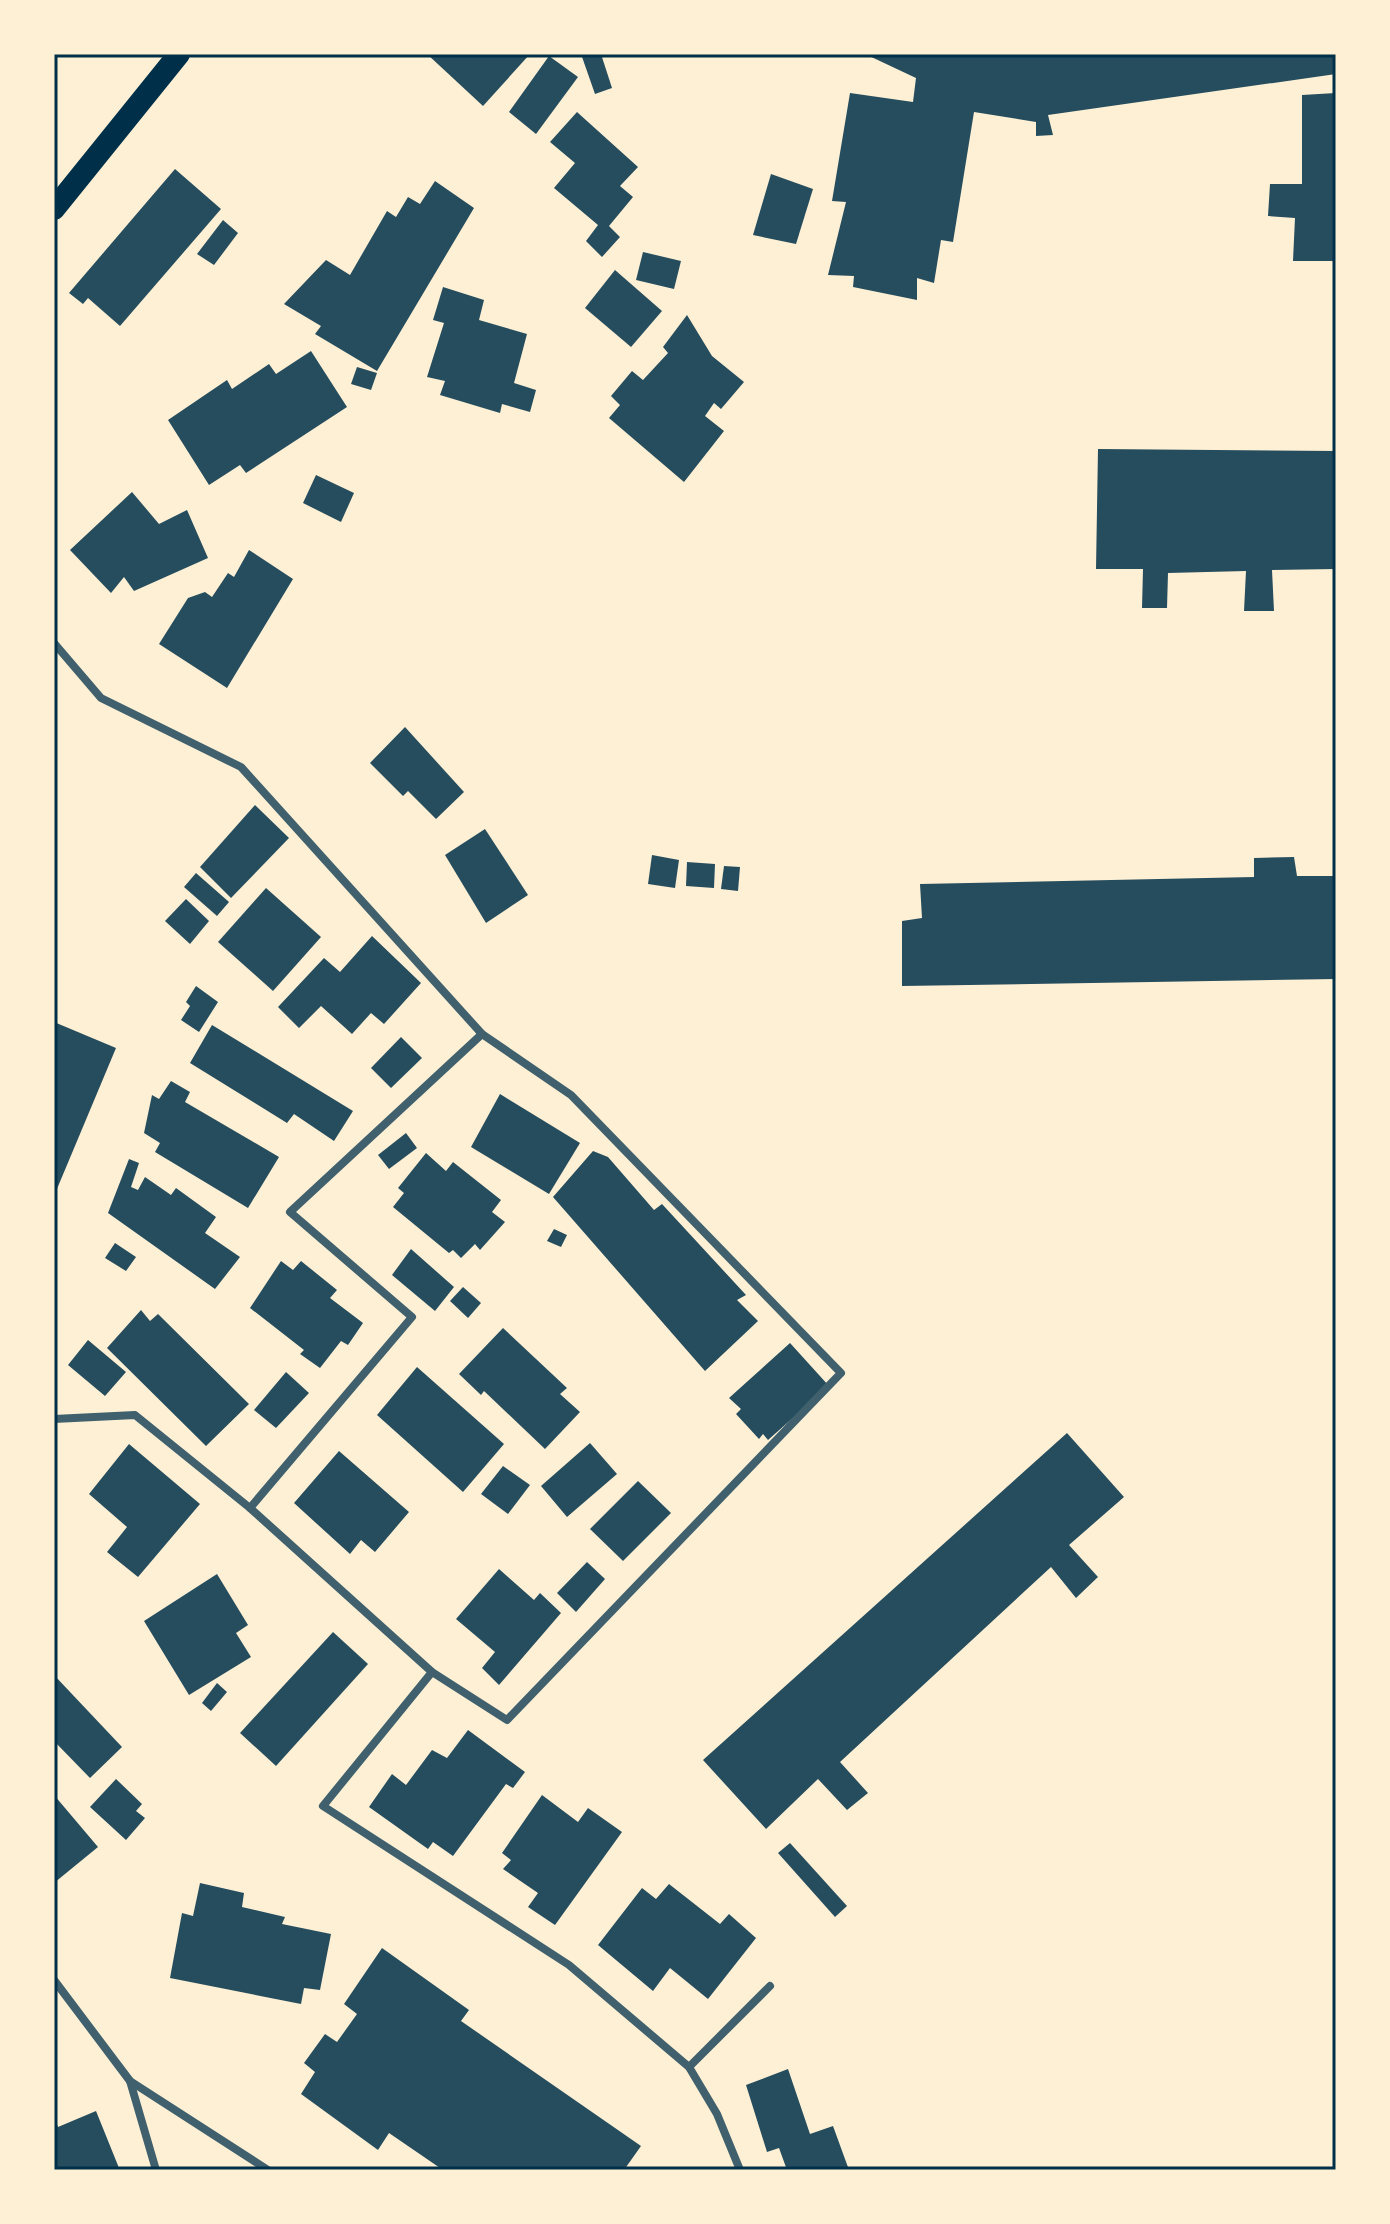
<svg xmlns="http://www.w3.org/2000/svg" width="1390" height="2224" font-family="'Crimson Pro',serif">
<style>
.building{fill:#264d5e}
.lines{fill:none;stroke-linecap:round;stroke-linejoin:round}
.minor{stroke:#3f606c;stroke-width:8}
.trunk{stroke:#003049;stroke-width:22}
.neatline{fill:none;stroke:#003049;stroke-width:3}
</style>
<rect width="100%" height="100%" fill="#fdf0d5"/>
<g class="building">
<polygon points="427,54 530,54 483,106"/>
<polygon points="581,54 601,54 612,88 595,94"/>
<polygon points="865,54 1336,54 1336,74 1048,115 1053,135 1036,136 1036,122 974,112 953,242 941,240 934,283 917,278 917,300 853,287 854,276 828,275 846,202 832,201 850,93 913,102 916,78"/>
<polygon points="549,56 578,77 536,134 509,112"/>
<polygon points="1336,93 1336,261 1293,261 1295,218 1268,216 1270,184 1302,184 1302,95"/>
<polygon points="577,112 638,167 620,186 633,197 609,226 620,237 602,257 586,241 598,225 554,188 575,163 550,142"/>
<polygon points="175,169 221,209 120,326 88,298 83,304 69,293"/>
<polygon points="771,174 813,189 796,244 753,235"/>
<polygon points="435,181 474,208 377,371 315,334 321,326 284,304 326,260 350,275 387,211 396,217 408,197 420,204"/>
<polygon points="223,220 238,233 214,265 197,254"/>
<polygon points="643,252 681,261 674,289 636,280"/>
<polygon points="615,270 662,311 631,347 585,308"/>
<polygon points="443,287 484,300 479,320 527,334 514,383 536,390 530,412 502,404 500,413 440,395 445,381 427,377 444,323 433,320"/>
<polygon points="687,315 712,356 744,382 721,409 714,403 705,416 724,431 684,482 609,418 620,405 611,396 632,371 643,380 668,353 663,347"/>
<polygon points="311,351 347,407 246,473 240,465 209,485 168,420 227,380 232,389 269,364 276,374"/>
<polygon points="357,367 377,373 371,390 351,384"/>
<polygon points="1098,449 1336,451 1336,569 1272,570 1274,611 1244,611 1246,571 1168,573 1167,608 1142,608 1143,569 1096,569"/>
<polygon points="316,475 354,493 341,522 303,503"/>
<polygon points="132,492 159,524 187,510 208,558 134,591 124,577 111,593 70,550"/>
<polygon points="249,550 293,579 227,688 159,644 188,598 205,592 212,597 228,573 234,577"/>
<polygon points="405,727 464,792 436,819 408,791 403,796 370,763"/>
<polygon points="255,805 289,838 231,898 200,867"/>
<polygon points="485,829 528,895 486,923 445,855"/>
<polygon points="652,855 679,860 675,888 648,884"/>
<polygon points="1294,857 1297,876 1336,876 1336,979 902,986 902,921 922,918 920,884 1254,877 1254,858"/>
<polygon points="687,862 715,864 714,888 686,886"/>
<polygon points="724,866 740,867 738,891 721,889"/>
<polygon points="196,873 229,902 217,916 184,887"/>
<polygon points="266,888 321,937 273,991 218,942"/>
<polygon points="186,899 209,921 190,944 165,921"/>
<polygon points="372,936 421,983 384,1024 371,1013 352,1034 321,1006 299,1028 278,1007 324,958 340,972"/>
<polygon points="196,986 218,1002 199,1032 181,1020 190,1006 186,1002"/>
<polygon points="54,1022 116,1048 54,1196"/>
<polygon points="212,1025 353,1111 334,1141 294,1114 287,1123 190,1063"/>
<polygon points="401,1037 422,1058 391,1088 371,1068"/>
<polygon points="171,1081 190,1092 185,1102 279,1157 248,1208 155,1152 160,1143 144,1133 152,1095 159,1099"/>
<polygon points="500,1094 580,1143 549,1194 471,1147"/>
<polygon points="406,1133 417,1148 389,1169 378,1155"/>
<polygon points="593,1151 608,1157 654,1210 662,1204 746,1295 737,1300 758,1321 705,1371 553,1197"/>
<polygon points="426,1153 446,1171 453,1162 501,1200 492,1212 505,1222 480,1250 475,1244 461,1258 453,1250 449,1253 393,1207 404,1193 398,1188"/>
<polygon points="129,1159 139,1163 131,1187 138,1190 145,1177 171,1195 176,1188 216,1217 205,1233 240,1257 215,1289 108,1213"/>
<polygon points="554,1229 567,1235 561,1247 547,1241"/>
<polygon points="115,1243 136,1257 126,1271 105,1258"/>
<polygon points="411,1249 454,1287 435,1311 392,1275"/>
<polygon points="281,1261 293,1270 301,1261 337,1290 330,1298 363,1323 348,1345 341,1341 320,1368 300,1354 304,1350 250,1308"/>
<polygon points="463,1287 481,1303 468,1318 450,1301"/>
<polygon points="141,1310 150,1321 158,1314 249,1404 206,1446 107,1348"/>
<polygon points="503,1328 567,1388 560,1394 580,1412 545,1449 484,1391 481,1395 459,1374"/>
<polygon points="88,1340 126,1372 105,1396 68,1365"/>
<polygon points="790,1343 829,1386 768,1440 763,1434 759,1439 736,1414 741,1409 729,1398"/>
<polygon points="417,1367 504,1444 463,1492 377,1415"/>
<polygon points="286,1372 309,1393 276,1428 254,1410"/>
<polygon points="1067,1433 1124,1497 1069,1545 1098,1577 1076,1598 1051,1567 840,1762 868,1793 847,1810 818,1779 766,1829 703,1760"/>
<polygon points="590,1443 617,1474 567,1517 541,1486"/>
<polygon points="129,1444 200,1504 138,1577 107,1552 127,1527 89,1494"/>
<polygon points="339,1451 409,1512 375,1552 361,1540 350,1554 294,1503"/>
<polygon points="503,1466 530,1485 508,1514 481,1494"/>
<polygon points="638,1481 671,1513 623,1561 590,1529"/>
<polygon points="587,1562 605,1579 576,1612 557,1593"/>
<polygon points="499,1569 534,1600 540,1593 561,1613 499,1685 482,1668 495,1652 456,1619"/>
<polygon points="217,1574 248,1625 236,1633 251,1657 189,1695 144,1621"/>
<polygon points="333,1632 368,1664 276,1766 240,1733"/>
<polygon points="54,1675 122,1747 90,1778 54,1741"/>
<polygon points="217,1683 227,1692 211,1711 202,1703"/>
<polygon points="468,1730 525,1772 513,1788 506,1784 453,1856 433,1842 428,1849 369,1807 392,1774 406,1785 432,1750 447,1758"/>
<polygon points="116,1779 142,1804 136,1811 145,1818 126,1840 90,1807"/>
<polygon points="54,1795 98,1847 54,1883"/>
<polygon points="542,1795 578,1822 588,1808 622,1832 555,1925 528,1907 538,1893 503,1869 511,1860 502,1853"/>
<polygon points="790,1843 847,1906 835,1917 778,1853"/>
<polygon points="200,1883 244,1893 242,1907 285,1917 282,1924 331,1934 320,1990 304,1988 301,2004 170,1978 182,1913 193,1916"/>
<polygon points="669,1884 720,1924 729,1914 756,1938 708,1999 670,1968 653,1991 598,1945 642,1888 656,1899"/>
<polygon points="382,1948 469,2010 461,2021 641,2146 624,2170 443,2170 389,2133 378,2150 301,2094 315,2072 304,2063 325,2034 337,2042 357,2014 344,2004"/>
<polygon points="788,2069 810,2134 833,2126 849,2170 787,2170 779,2148 767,2152 746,2085"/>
<polygon points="96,2111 119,2168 54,2170 54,2117 58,2127"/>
</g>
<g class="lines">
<g class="minor">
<polyline points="54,643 101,698 241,767 482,1034 571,1095 841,1373 507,1720 432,1672 250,1508 135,1415 54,1419"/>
<polyline points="250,1508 412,1317 290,1212 482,1034"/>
<polyline points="432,1672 323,1806 569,1965 689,2067 717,2114 740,2170"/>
<polyline points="54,1980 130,2081 268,2170"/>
<polyline points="689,2067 770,1986"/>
<polyline points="130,2081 156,2170"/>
</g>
<polyline class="trunk" points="54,209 179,54"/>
</g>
<rect width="1390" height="2224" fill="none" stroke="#fdf0d5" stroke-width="112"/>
<rect x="56" y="56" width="1278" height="2112" class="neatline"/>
</svg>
